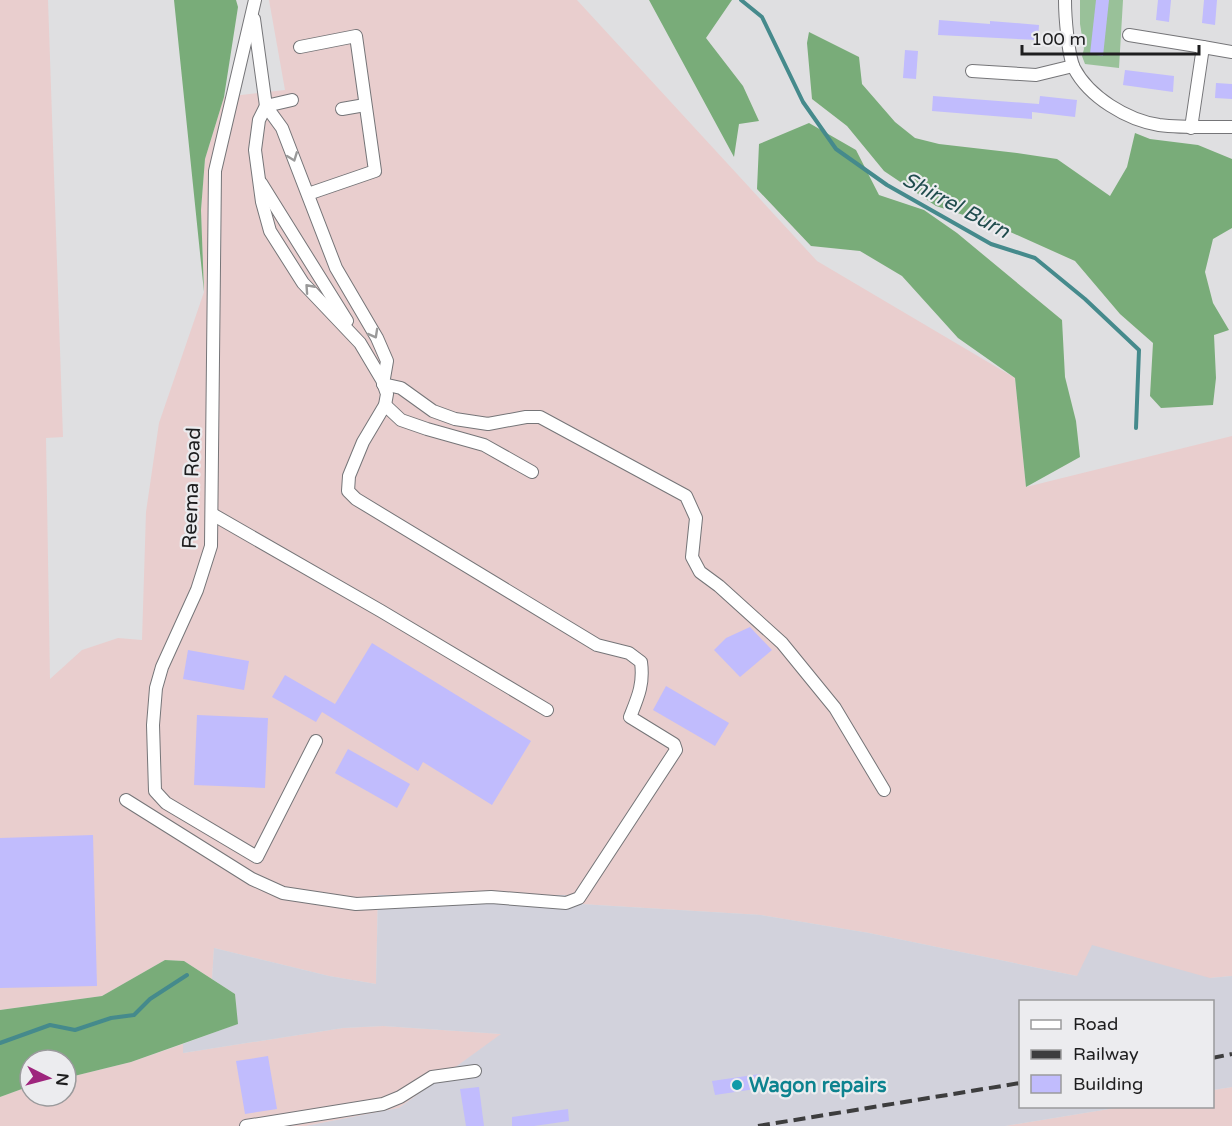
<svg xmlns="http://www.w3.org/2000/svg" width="1232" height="1126" font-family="'Varela Round',sans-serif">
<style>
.industrial{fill:#e9cece}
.built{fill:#d2d2dc}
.green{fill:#99c199}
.forest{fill:#79ac79}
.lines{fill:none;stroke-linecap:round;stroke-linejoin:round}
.stream{stroke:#458a8c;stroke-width:4}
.building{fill:#c1bcfd}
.minor-casing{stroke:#757578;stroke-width:14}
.minor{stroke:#fff;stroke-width:12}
.rail{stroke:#3d3d3e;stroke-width:4;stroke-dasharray:12 6;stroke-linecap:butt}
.oneway{stroke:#9a9a9a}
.culture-dot{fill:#0f9aa8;stroke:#ececef;stroke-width:2}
.labels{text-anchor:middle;stroke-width:4.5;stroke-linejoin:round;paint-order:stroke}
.street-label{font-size:20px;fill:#1e1e1f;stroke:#ececef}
.culture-label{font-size:20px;font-weight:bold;fill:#0d838f;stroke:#ececef;text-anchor:start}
.water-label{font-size:21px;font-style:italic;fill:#214d4e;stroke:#ececef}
</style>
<rect width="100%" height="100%" fill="#dfdfe1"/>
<g class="industrial">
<polygon points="0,0 48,0 63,437 46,438 50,679 82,650 118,638 142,640 146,512 159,423 204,292 201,210 205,159 224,97 285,90 269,0 577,0 817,261 1015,378 1026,487 1232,436 1232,976 1210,978 1077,976 869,933 761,915 580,904 566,895 378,895 376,984 329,976 214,948 212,979 184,961 165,960 102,996 0,1010"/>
<polygon points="383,1026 502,1034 399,1108 306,1126 0,1126 0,1097 30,1086 30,1096 66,1096 66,1078 131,1062 183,1044 183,1053 343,1028"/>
<polygon points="1232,1087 1232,1126 1005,1126 1121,1107 1212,1106 1213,1090"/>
</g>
<polygon class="built" points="378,895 566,895 580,904 761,915 869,933 1077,976 1092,945 1210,978 1232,976 1232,1087 1213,1090 1212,1002 1020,1002 1020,1106 1121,1107 1005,1126 306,1126 399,1108 501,1034 383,1026 343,1028 183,1053 183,1044 237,1024 235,994 212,979 214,948 329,976 376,984"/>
<polygon class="green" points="1080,0 1123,0 1119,68 1085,64 1082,56 1084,49 1080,24"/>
<g class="forest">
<polygon points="174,0 236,0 238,7 224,97 205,159 201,210 204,292"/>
<polygon points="649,0 732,0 706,38 743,86 759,121 739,124 734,157"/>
<polygon points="809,32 859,57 862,84 895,122 915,138 939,144 1017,153 1057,159 1110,196 1127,167 1135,133 1150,139 1198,145 1232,159 1232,228 1213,239 1205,272 1213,303 1229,330 1214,335 1216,378 1213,405 1161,408 1150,396 1153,343 1120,314 1075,261 997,226 936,206 884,171 847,126 812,99 807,43"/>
<polygon points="809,123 856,150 879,195 924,210 957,233 1062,320 1065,377 1076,421 1080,457 1026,487 1015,378 958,338 902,276 860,251 811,246 757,189 759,144"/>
<polygon points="165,960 184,961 235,994 238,1024 131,1062 66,1078 66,1060 30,1060 30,1086 0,1097 0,1010 102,996"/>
</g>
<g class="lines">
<g class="stream">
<polyline points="741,0 762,17 803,102 836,149 887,185 991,244 1035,258 1085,299 1139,350 1136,428"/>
<polyline points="0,1043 50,1025 75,1030 111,1018 134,1015 150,999 187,975"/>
</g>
</g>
<g class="building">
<polygon points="1096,0 1109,0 1103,56 1090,54"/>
<polygon points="1158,0 1171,0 1169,22 1156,20"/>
<polygon points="1204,0 1217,0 1215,25 1202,23"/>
<polygon points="939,20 990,24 990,21 1039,25 1038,40 938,35"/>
<polygon points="905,50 918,51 916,79 903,78"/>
<polygon points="1125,70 1174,76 1173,92 1123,85"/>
<polygon points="1216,83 1232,84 1232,99 1215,98"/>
<polygon points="933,96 1039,104 1040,96 1077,100 1075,117 1032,112 1032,119 932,111"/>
<polygon points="750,627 772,650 740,677 714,650 726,638"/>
<polygon points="372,643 531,741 492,805 423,762 418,771 322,712 316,722 272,697 285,675 335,704"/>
<polygon points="188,650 249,661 244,690 183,679"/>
<polygon points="666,686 729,723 715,746 653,710"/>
<polygon points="197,715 268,718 265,788 194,785"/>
<polygon points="348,749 410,784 397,808 335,773"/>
<polygon points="93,835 97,986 0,988 0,838"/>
<polygon points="268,1056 277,1109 245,1114 236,1061"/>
<polygon points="760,1074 762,1088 715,1095 712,1081"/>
<polygon points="479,1087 484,1126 466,1126 460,1089"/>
<polygon points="568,1109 569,1121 534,1126 512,1126 512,1117"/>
</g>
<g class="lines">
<g class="minor-casing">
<g id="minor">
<polyline points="255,0 215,171 211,546 197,590 162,667 156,688 153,725 155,791 166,803 257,857 316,741"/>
<path d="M1065,0c0,16 3,55 9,68 15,29 53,52 85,57 24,3 49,2 73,2"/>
<polyline points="254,19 266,106 282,128 336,268 377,338 387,361 383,384"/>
<polyline points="1129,35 1203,47 1191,128"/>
<polyline points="300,47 356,36 375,171 308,194"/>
<polyline points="1203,47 1232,52"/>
<polyline points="972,71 1036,75 1073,66"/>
<polyline points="266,106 292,100"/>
<polyline points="342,109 365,105"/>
<polyline points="261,183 347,321"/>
<polyline points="383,384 401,388 433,411 455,419 488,424 526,417 540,417 686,496 696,518 692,557 700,572 719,586 782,643 835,708 884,790"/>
<polyline points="385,405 401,420 427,429 484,445 532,472"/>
<polyline points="212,514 381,611 547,710"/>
<path d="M126,800l126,79 31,14 73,11 135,-7 75,6 13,-5 97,-148 -2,-6 -44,-27c8,-20 14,-33 11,-55l-12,-9 -32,-8 -241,-146 -8,-8 1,-15 14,-34 22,-37 2,-11 -5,-14 -22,-37 -57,-60 -33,-52 -8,-29 -7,-52 4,-30 7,-14"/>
<polyline points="246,1126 383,1104 400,1097 432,1077 475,1071"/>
</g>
</g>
<use href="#minor" class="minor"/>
<g class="rail">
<polyline points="1212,1058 1232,1054"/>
<polyline points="758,1126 1020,1083"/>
</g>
</g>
<defs><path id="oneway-chevron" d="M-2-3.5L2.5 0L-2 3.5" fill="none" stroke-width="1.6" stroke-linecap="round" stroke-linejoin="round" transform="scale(1.5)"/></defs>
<g class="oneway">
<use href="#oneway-chevron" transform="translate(293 157) rotate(69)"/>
<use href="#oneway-chevron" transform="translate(309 288) rotate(-132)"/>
<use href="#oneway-chevron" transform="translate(374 334) rotate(61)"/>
</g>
<circle class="culture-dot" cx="737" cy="1085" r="6"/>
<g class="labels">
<g class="street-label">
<text transform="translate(191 488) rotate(-88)" y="7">Reema Road</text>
</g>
<g class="culture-label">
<text x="749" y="1092">Wagon repairs</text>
</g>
<g class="water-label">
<text transform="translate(956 205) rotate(28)" y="7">Shirrel Burn</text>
</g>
</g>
<rect x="1019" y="1000" width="195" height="108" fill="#ececef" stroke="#9a9a9c" stroke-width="1.5"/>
<rect x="1031" y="1020" width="30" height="9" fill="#ffffff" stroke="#9a9a9c" stroke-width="1.5"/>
<text x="1073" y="1030" font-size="18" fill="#1e1e1f">Road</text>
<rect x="1031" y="1050" width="30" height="9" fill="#3d3d3e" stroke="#9a9a9c" stroke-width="1.5"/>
<text x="1073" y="1060" font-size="18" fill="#1e1e1f">Railway</text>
<rect x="1031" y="1075" width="30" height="18" fill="#c1bcfd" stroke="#9a9a9c" stroke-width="1.5"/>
<text x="1073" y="1090" font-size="18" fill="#1e1e1f">Building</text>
<g transform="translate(48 1078) rotate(96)"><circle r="28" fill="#ececef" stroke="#9a9a9c" stroke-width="1.5"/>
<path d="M0-4.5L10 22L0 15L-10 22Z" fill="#9e257d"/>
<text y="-9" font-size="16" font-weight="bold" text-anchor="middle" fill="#1e1e1f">N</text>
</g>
<path d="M1022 45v9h177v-9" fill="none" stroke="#1e1e1f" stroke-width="3"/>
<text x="1031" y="45" font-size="18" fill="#1e1e1f" stroke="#ececef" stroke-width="4.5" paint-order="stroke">100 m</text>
</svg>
